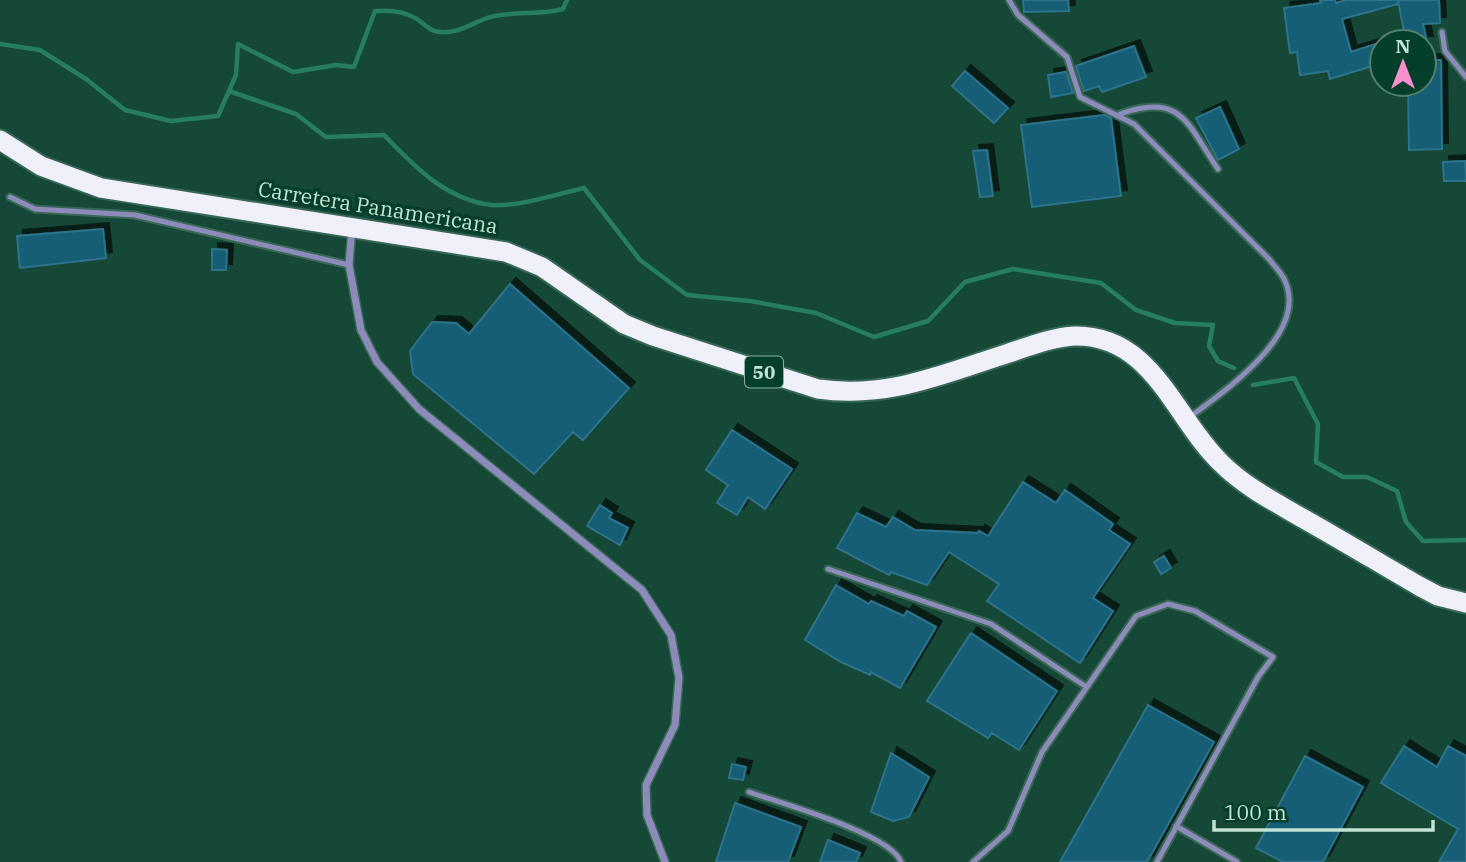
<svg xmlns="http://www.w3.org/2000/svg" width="1466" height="862" viewBox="0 0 1466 862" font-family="'IBM Plex Serif',serif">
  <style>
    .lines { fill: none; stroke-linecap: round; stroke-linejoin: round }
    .stream { stroke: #277d5f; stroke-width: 4.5 }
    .building { fill: #125d76; stroke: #2e738c; stroke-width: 2; filter: url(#shadow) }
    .service-casing { stroke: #386756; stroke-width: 9 }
    .minor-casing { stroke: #386756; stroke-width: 10 }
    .trunk-casing { stroke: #386756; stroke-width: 23 }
    .service { stroke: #8c8bba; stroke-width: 5 }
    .minor { stroke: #8c8bba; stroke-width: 7 }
    .trunk { stroke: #f0f0fa; stroke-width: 19 }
    .labels { text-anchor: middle; stroke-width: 7; stroke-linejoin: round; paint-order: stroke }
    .shield { fill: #063e2c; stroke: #8ab2a2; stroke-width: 2 }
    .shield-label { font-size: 19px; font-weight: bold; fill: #c2e3d4 }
    .street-label { font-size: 21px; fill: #c2e3d4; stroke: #063e2c }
  </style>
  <defs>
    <filter id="shadow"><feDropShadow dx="6" dy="-6" stdDeviation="0" flood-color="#0009"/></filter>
  </defs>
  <rect width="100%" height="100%" fill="#154836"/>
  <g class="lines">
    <!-- stream -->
    <path class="stream" d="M 0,44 L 40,50 L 86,79 L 125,110 L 171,121 L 218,116 L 236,75 L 238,44 L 293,72 L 336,65 L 354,67 L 375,11 C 389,10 405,11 417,19 C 423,23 428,29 435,31 C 455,36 470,24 487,18 C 511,10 538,16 563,9 L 567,0
      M 229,91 L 296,114 L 326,137 L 384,135 C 414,166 446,200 492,205 C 518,207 558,194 584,188 L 640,260 L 687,295 L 750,301 L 816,313 L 874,337 L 928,321 L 965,282 L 1013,269 L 1101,283 L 1136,310 L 1175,323 L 1213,325 L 1209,346 L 1218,361 L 1234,368
      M 1253,385 L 1294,378 L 1318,424 L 1316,462 L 1343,477 L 1367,477 L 1397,491 L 1406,522 L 1423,541 L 1466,540"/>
  </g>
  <!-- building -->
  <path class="building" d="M 1023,0 L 1068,0 L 1069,11 L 1024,12 Z
    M 1320,0 L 1335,0 L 1336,3 L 1347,0 L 1398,0 L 1398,4 L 1342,19 L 1351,52 L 1382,42 L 1382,63 L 1330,79 L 1328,71 L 1300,75 L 1297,52 L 1290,53 L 1284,8 L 1321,3 Z
    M 1398,0 L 1439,0 L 1440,23 L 1423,24 L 1427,42 L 1406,42 Z
    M 1134,46 L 1146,77 L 1102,92 L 1099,86 L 1084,91 L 1076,66 Z
    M 1424,60 L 1441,60 L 1442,149 L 1409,150 L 1408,84 L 1424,84 Z
    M 965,71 L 1008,108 L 994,123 L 952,86 Z
    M 1066,72 L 1073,93 L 1051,97 L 1048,75 Z
    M 1220,107 L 1239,149 L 1218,160 L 1196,118 Z
    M 1104,115 L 1111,118 L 1121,196 L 1032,207 L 1021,125 Z
    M 987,150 L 993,196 L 980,197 L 973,151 Z
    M 1465,161 L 1466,181 L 1444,181 L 1443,162 Z
    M 103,229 L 106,258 L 20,268 L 17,236 Z
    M 212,249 L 227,250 L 226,270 L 212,270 Z
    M 510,284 L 629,388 L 583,440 L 573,432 L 534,474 L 413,374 L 410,351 L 432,322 L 456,323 L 469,334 Z
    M 732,430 L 792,469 L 765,509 L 748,497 L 737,515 L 717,503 L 728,485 L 706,470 Z
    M 1023,482 L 1056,503 L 1065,490 L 1113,524 L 1109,530 L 1130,544 L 1093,598 L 1113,611 L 1080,663 L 987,601 L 999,584 L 949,552 L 927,585 L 891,572 L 889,575 L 837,548 L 857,513 L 886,527 L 893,517 L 915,530 L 978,533 L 979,531 L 988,536 Z
    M 600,505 L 612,513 L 609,518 L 628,528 L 620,545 L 587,526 Z
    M 1164,556 L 1171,568 L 1161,574 L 1154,562 Z
    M 836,585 L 869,604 L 871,601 L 904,616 L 907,611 L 936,627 L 900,688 L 871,672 L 870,675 L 841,662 L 805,640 Z
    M 971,633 L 1057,691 L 1019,750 L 992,733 L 988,738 L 927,701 Z
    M 1148,705 L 1214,742 L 1147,862 L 1060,862 Z
    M 1404,746 L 1437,767 L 1448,746 L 1466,756 L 1466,862 L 1439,862 L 1458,829 L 1381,783 Z
    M 891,753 L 929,777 L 909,817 L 893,821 L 871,812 Z
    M 1305,756 L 1363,787 L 1323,862 L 1283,862 L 1256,848 Z
    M 732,764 L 746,767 L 743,780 L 729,778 Z
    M 735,803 L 801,827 L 788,862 L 716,862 Z
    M 828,840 L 860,853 L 856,862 L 820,862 Z"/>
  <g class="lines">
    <!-- service casing -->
    <g class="service-casing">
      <path id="service" d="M 1009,0 L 1018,15 L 1067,57 L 1080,97 L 1134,124 L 1269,259 C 1274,266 1282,273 1285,281 C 1309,334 1224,391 1190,417
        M 1442,32 L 1445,51 L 1466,77
        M 1120,114 C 1182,92 1187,124 1218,169
        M 10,197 L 35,209 L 135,215 L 349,265
        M 828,569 L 991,624 L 1085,686
        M 749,792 C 780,803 891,834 901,862
        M 1176,826 L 1237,862
        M 973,862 L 1008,831 L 1042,752 L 1136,616 L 1168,604 L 1195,611 L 1273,657 L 1258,677 L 1157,862"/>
    </g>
    <!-- minor casing -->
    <g class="minor-casing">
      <path id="minor" d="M 352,228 L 349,265 L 361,330 L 377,362 L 419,409 L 642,590 L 671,635 L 679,678 L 675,725 L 646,785 L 647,815 L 665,862"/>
    </g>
    <!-- trunk casing -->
    <g class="trunk-casing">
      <path id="trunk" d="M 0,140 L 41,166 L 101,188 L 506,252 L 542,267 L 624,324 L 653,336 L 818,389 C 888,399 943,374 1009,353 C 1030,346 1053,337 1075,336 C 1153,335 1174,418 1221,463 C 1245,487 1275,502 1304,519 C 1343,541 1381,564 1419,586 L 1438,596 L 1466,603"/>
    </g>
    <!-- service -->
    <use href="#service" class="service"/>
    <!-- minor -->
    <use href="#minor" class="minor"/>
    <!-- trunk -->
    <use href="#trunk" class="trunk"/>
  </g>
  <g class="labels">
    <!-- shield labels -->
    <rect class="shield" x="745" y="356.5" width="38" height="31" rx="5"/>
    <g class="shield-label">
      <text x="764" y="379">50</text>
    </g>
    <!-- street labels -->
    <g class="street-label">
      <text transform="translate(378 208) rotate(9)" y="7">Carretera Panamericana</text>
    </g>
  </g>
  <!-- north arrow -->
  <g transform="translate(1403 63)"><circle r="33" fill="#063e2c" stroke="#51806f" stroke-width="2"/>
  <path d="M0-5L12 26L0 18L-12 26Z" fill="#f890cb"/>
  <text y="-10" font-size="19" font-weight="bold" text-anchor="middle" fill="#c2e3d4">N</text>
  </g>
  <!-- scale -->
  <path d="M1214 820v10h219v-10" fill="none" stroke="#c2e3d4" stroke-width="3.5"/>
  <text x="1224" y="820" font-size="21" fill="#c2e3d4" stroke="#063e2c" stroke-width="5" paint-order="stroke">100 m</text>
</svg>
